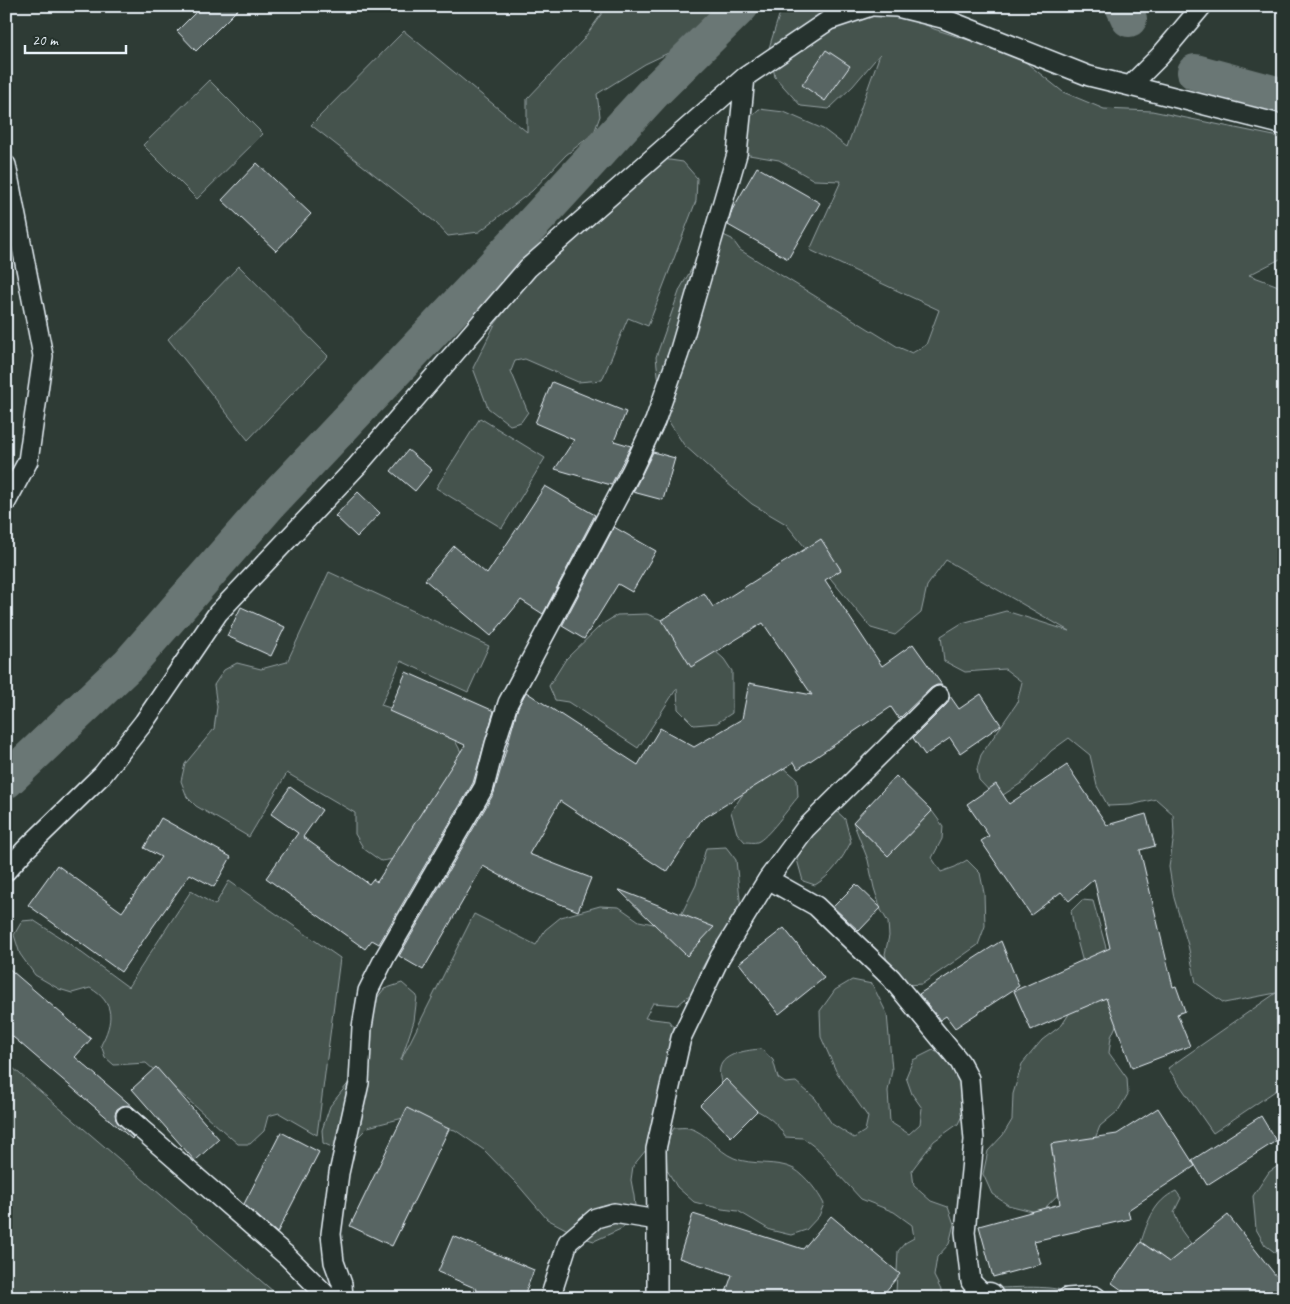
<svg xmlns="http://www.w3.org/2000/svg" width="1290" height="1304" viewBox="0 0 1290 1304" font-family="Caveat,sans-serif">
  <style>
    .green { fill: #45524e; stroke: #96a2a3 }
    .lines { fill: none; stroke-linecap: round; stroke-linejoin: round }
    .canal { stroke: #6b7775; stroke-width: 36 }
    .building { fill: #596563; stroke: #e8f1f8 }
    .service-casing { stroke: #e8f1f8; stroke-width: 22 }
    .minor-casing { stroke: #e8f1f8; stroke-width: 31 }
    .service { stroke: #26332d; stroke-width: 19 }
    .minor { stroke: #26332d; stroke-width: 28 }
  </style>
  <rect width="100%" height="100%" fill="#2e3b35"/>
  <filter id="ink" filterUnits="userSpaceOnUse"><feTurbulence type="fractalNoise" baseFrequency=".02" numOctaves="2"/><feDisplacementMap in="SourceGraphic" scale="10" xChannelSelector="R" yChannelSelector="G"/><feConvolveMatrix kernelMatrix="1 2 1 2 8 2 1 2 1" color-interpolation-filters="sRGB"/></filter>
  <g filter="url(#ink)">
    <!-- green -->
    <path class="green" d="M 607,6 L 718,6 L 681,47 L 645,64 L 597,94 L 600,116 L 594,133 L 566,155 L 532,191 L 479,232 L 448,236 L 435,222 L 311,125 L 404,31 L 527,132 L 527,99 L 583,40 Z
      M 782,6 L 888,6 L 934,29 L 1018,56 L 1063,92 L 1104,109 L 1152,111 L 1284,138 L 1284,257 L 1249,275 L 1276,285 L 1284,292 L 1284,1085 L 1213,1133 L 1168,1068 L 1276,993 L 1224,1003 L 1196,983 L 1188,945 L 1174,898 L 1169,867 L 1174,836 L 1173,814 L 1156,799 L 1131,805 L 1108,806 L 1097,786 L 1090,755 L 1069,738 L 1051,751 L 1023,782 L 997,799 L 979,780 L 977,769 L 981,755 L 1017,703 L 1022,682 L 1005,669 L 965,672 L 944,661 L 941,636 L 962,623 L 1006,611 L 1069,631 L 946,560 L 927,586 L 921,613 L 895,635 L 871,628 L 786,524 L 752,504 L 714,472 L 684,445 L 662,411 L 656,357 L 680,289 L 710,237 L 719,233 L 732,239 L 740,250 L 898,347 L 912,353 L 926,345 L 939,310 L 810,250 L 841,181 L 814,180 L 779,160 L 749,155 L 742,148 L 746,121 L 759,109 L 784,112 L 823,129 L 847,147 L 880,54 L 853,86 L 829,109 L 801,106 L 775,77 L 769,48 Z
      M 209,80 L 263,134 L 197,199 L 143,145 Z
      M 663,159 L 683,162 L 697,178 L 696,201 L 648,326 L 628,318 L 602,380 L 578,382 L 525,359 L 515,361 L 511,371 L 528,412 L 521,422 L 510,425 L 488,408 L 473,368 L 495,324 L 535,272 Z
      M 239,266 L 328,356 L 248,440 L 168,339 Z
      M 480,418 L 545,458 L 502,528 L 436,488 Z
      M 329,572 L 489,646 L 468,692 L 401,661 L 381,705 L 448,727 L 461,752 L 401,858 L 381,861 L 364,849 L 355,834 L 355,813 L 287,773 L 249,837 L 196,806 L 187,797 L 181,781 L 185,764 L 214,729 L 217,707 L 214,685 L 224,670 L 237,663 L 261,669 L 287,662 Z
      M 647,614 L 696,634 L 724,659 L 732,671 L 732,713 L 717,723 L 694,725 L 678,709 L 677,688 L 638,748 L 568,702 L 555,700 L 549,686 L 566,659 L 601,625 L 617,615 Z
      M 782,766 L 797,779 L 798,797 C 790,806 767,839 757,842 C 754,843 749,842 745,842 L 737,833 L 731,812 L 759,770 Z
      M 832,807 L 845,819 L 851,842 C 842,859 832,875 815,885 L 803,881 L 796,856 L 801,819 L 815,809 Z
      M 932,811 L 943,826 L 942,839 L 932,858 L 941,872 L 955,867 L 967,860 L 980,873 L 984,893 L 985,926 L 978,945 L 922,984 L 905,985 L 891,973 L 885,954 L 889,936 L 888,922 L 881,910 L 874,888 L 868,860 L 853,822 L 888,856 Z
      M 726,847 L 736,860 L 741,909 L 716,943 L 702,968 L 693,992 L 678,1005 L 653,1003 L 645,1018 L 669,1021 L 674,1028 L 669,1061 L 652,1120 L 646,1150 L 633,1166 L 631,1180 L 634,1196 L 635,1206 L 623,1228 L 594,1241 L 581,1237 L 547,1219 L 518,1185 L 484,1150 L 455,1130 L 403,1118 L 368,1127 L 348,1147 L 338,1150 L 323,1143 L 322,1130 L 330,1106 L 355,1075 L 370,1007 L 384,989 L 402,983 L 417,996 L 414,1021 L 401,1060 L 474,914 L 536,945 L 545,930 L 561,917 L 600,906 L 619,907 L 639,921 L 668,927 L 681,915 L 696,885 L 706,848 Z
      M 229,881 L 340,958 L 317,1135 L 279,1113 L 268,1116 L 264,1131 L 250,1144 L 238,1144 L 146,1063 L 114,1065 L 105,1057 L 101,1045 C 113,1022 116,1003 90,988 L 72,993 L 59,989 L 35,975 L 20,954 L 14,935 L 22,921 L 33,920 L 67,942 L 128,987 L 191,891 L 215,905 Z
      M 1082,900 L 1093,901 L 1118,991 L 1122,1012 L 1111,1037 L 1109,1053 L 1127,1078 L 1128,1094 L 1118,1111 L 1100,1126 L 1083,1169 L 1040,1213 L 1008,1205 L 992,1194 L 983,1174 L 988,1151 L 1003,1135 L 1012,1120 L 1013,1094 L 1022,1064 L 1042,1040 L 1062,1025 L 1086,987 L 1085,970 L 1074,929 L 1071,911 Z
      M 852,980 L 872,984 L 887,1014 L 892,1070 L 888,1091 L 890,1122 L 909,1134 L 920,1124 L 922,1108 L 912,1094 L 906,1077 L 913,1060 L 933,1050 L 950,1060 L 961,1082 L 968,1103 L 958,1124 L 934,1141 L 912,1170 L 914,1186 L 931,1201 L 948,1207 L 954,1224 L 949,1244 L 937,1257 L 934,1276 L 942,1292 L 939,1298 L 899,1298 L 896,1293 L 898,1251 L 905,1243 L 914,1238 L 912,1225 L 894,1212 L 861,1199 L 838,1174 L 820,1151 L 803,1138 L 785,1137 C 773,1113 748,1107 725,1096 C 723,1088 718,1076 720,1068 C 723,1053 748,1050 761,1049 L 773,1060 L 778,1078 L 785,1083 L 796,1082 L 815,1098 L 832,1124 L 854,1138 L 865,1131 L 868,1117 L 836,1071 L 821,1037 L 820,1011 L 835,990 Z
      M 6,1062 L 281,1298 L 16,1298 L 6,1290 Z
      M 674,1128 C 679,1128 685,1127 689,1128 C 706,1132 717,1151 734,1158 C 752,1166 777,1160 794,1169 C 806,1176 818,1192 824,1204 L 819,1216 L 806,1230 L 791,1235 L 770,1230 L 738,1211 L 722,1209 L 694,1202 L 677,1187 L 667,1170 L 666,1142 Z
      M 1284,1162 L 1284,1253 L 1277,1254 L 1265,1245 L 1256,1229 L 1253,1196 L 1269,1172 Z
      M 1176,1191 L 1181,1198 L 1174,1212 L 1181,1230 L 1197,1252 L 1197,1282 L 1141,1242 C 1148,1221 1154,1201 1176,1191 Z
      M 998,1288 C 1015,1288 1066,1283 1075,1298 L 960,1298 L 970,1289 Z"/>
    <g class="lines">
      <!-- canal -->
      <path class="canal" d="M 1123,6 L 1129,19
        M 1195,72 L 1284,96
        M 6,781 L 129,664 L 270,503 L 479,282 L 652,94 L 741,6"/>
    </g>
    <!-- building -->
    <path class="building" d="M 202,6 L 241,6 L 196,51 L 177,31 Z
      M 826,50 L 850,66 L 825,101 L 802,85 Z
      M 257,163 L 311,214 L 276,251 L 222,200 Z
      M 757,167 L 820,203 L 788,259 L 728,225 L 732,210 Z
      M 552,382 L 626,412 L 614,441 L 631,446 L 611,485 L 555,469 L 574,440 L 535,423 Z
      M 408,450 L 432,470 L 415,491 L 391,471 Z
      M 653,452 L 675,458 L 663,500 L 633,492 Z
      M 545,486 L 595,515 L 543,614 L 521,600 L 491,636 L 425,580 L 454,546 L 487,574 Z
      M 358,492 L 380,513 L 357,537 L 335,516 Z
      M 614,527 L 656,551 L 632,592 L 618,584 L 584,639 L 562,626 Z
      M 821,539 L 841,570 L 825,580 L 882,666 L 913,644 L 942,685 L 937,685 L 931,688 L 899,719 L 891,707 L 798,769 L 794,762 L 701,820 L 667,872 L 560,801 L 529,854 L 591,878 L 578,911 L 530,892 L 483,866 L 423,970 L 399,956 L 494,793 L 518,707 L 526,692 L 638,765 L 660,728 L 694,747 L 742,719 L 749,683 L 812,695 L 763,623 L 691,667 L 662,620 L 704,593 L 713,607 Z
      M 241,607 L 285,627 L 271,656 L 227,636 Z
      M 406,672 L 494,711 L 473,783 L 379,944 L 372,940 L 365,949 L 266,878 L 298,833 L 271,814 L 290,787 L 322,810 L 303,837 L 369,884 L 373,879 L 377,882 L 465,745 L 389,711 Z
      M 981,694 L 1001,725 L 960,753 L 950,738 L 925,755 L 913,738 L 947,704 L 950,696 L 959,709 Z
      M 1067,765 L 1107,825 L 1146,814 L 1155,846 L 1140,850 L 1173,987 L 1176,986 L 1185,1011 L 1177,1014 L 1190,1046 L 1132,1068 L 1106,998 L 1031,1030 L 1014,991 L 1110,948 L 1094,879 L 1069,901 L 1061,892 L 1031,915 L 981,841 L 989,836 L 967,804 L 996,784 L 1009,804 Z
      M 896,776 L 932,811 L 888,856 L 853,822 Z
      M 161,818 L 231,857 L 214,887 L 190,874 L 121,972 L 28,905 L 57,865 L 122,912 L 161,857 L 144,848 Z
      M 856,884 L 881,908 L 859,931 L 833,907 Z
      M 619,890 L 620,890 L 714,927 L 687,956 Z
      M 784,928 L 824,978 L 779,1014 L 739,963 Z
      M 1001,941 L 1019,986 L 955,1028 L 946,1016 L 940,1020 L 919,994 Z
      M 6,966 L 91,1039 L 75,1057 L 148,1120 L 129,1105 L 122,1106 L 117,1109 L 115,1114 L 116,1120 L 133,1137 L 132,1139 L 6,1031 Z
      M 156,1067 L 219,1139 L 195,1161 L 132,1089 Z
      M 726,1079 L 757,1111 L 731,1137 L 700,1105 Z
      M 407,1108 L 449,1129 L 392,1246 L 350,1226 Z
      M 1158,1108 L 1195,1166 L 1128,1210 L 1130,1219 L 1034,1241 L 1041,1264 L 993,1277 L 979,1226 L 1060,1204 L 1051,1144 L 1117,1134 Z
      M 1261,1116 L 1276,1141 L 1207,1185 L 1192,1160 Z
      M 281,1132 L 319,1152 L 277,1233 L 244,1204 Z
      M 693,1214 L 803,1249 L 831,1216 L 900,1274 L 880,1298 L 724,1298 L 732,1275 L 679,1258 Z
      M 1228,1215 L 1284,1286 L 1284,1298 L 1133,1298 L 1112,1283 L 1141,1242 L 1169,1262 Z
      M 453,1236 L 534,1270 L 523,1298 L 474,1298 L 477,1289 L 438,1272 Z"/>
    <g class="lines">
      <!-- service casing -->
      <g class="service-casing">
        <path id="service" d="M 874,6 L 897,7 L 942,18 L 1089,76 L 1130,86 L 1160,56 L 1202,6
          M 1130,86 L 1284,125
          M 6,165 L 43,356 L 28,461 L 6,502
          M 6,871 L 25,850 L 103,774 L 144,722 L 218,613 L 357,466 L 528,268 L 745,77 L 829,20 L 871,6
          M 768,879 L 816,906 L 891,978 L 960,1062 L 969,1079 L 974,1140 L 965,1232 L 971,1282 L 981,1292 L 990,1298
          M 126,1116 L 288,1257 L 329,1298
          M 657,1220 L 656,1149 L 681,1038 L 720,957 L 768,879 L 805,829 L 939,696
          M 343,1298 L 342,1284 L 334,1262 L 331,1234 L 339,1173 L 359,1083 L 362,1027 L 368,991 L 385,957 L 484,787 L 495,744 L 508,703 L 632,470 L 655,421 L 679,353 L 737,154 L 745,77
          M 550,1298 L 568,1242 L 596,1218 L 614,1213 L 657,1220 L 657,1298
          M 1067,1298 L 1094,1296 L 1097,1298"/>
      </g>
      <!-- minor casing -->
      <g class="minor-casing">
        <path id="minor" d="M 989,1298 L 989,1297"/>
      </g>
      <!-- service -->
      <use href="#service" class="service"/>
      <!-- minor -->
      <use href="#minor" class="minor"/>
    </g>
  </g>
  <!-- margin -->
  <rect width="1290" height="1304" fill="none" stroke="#26332d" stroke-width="25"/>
  <rect x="12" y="12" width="1265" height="1279" fill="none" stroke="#e8f1f8" stroke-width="2" filter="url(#ink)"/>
  <!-- scale -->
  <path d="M25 45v8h101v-8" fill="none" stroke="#e8f1f8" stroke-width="2.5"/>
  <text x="32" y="45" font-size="15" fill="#e8f1f8" stroke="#26332d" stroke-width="4" paint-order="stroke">20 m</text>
</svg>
